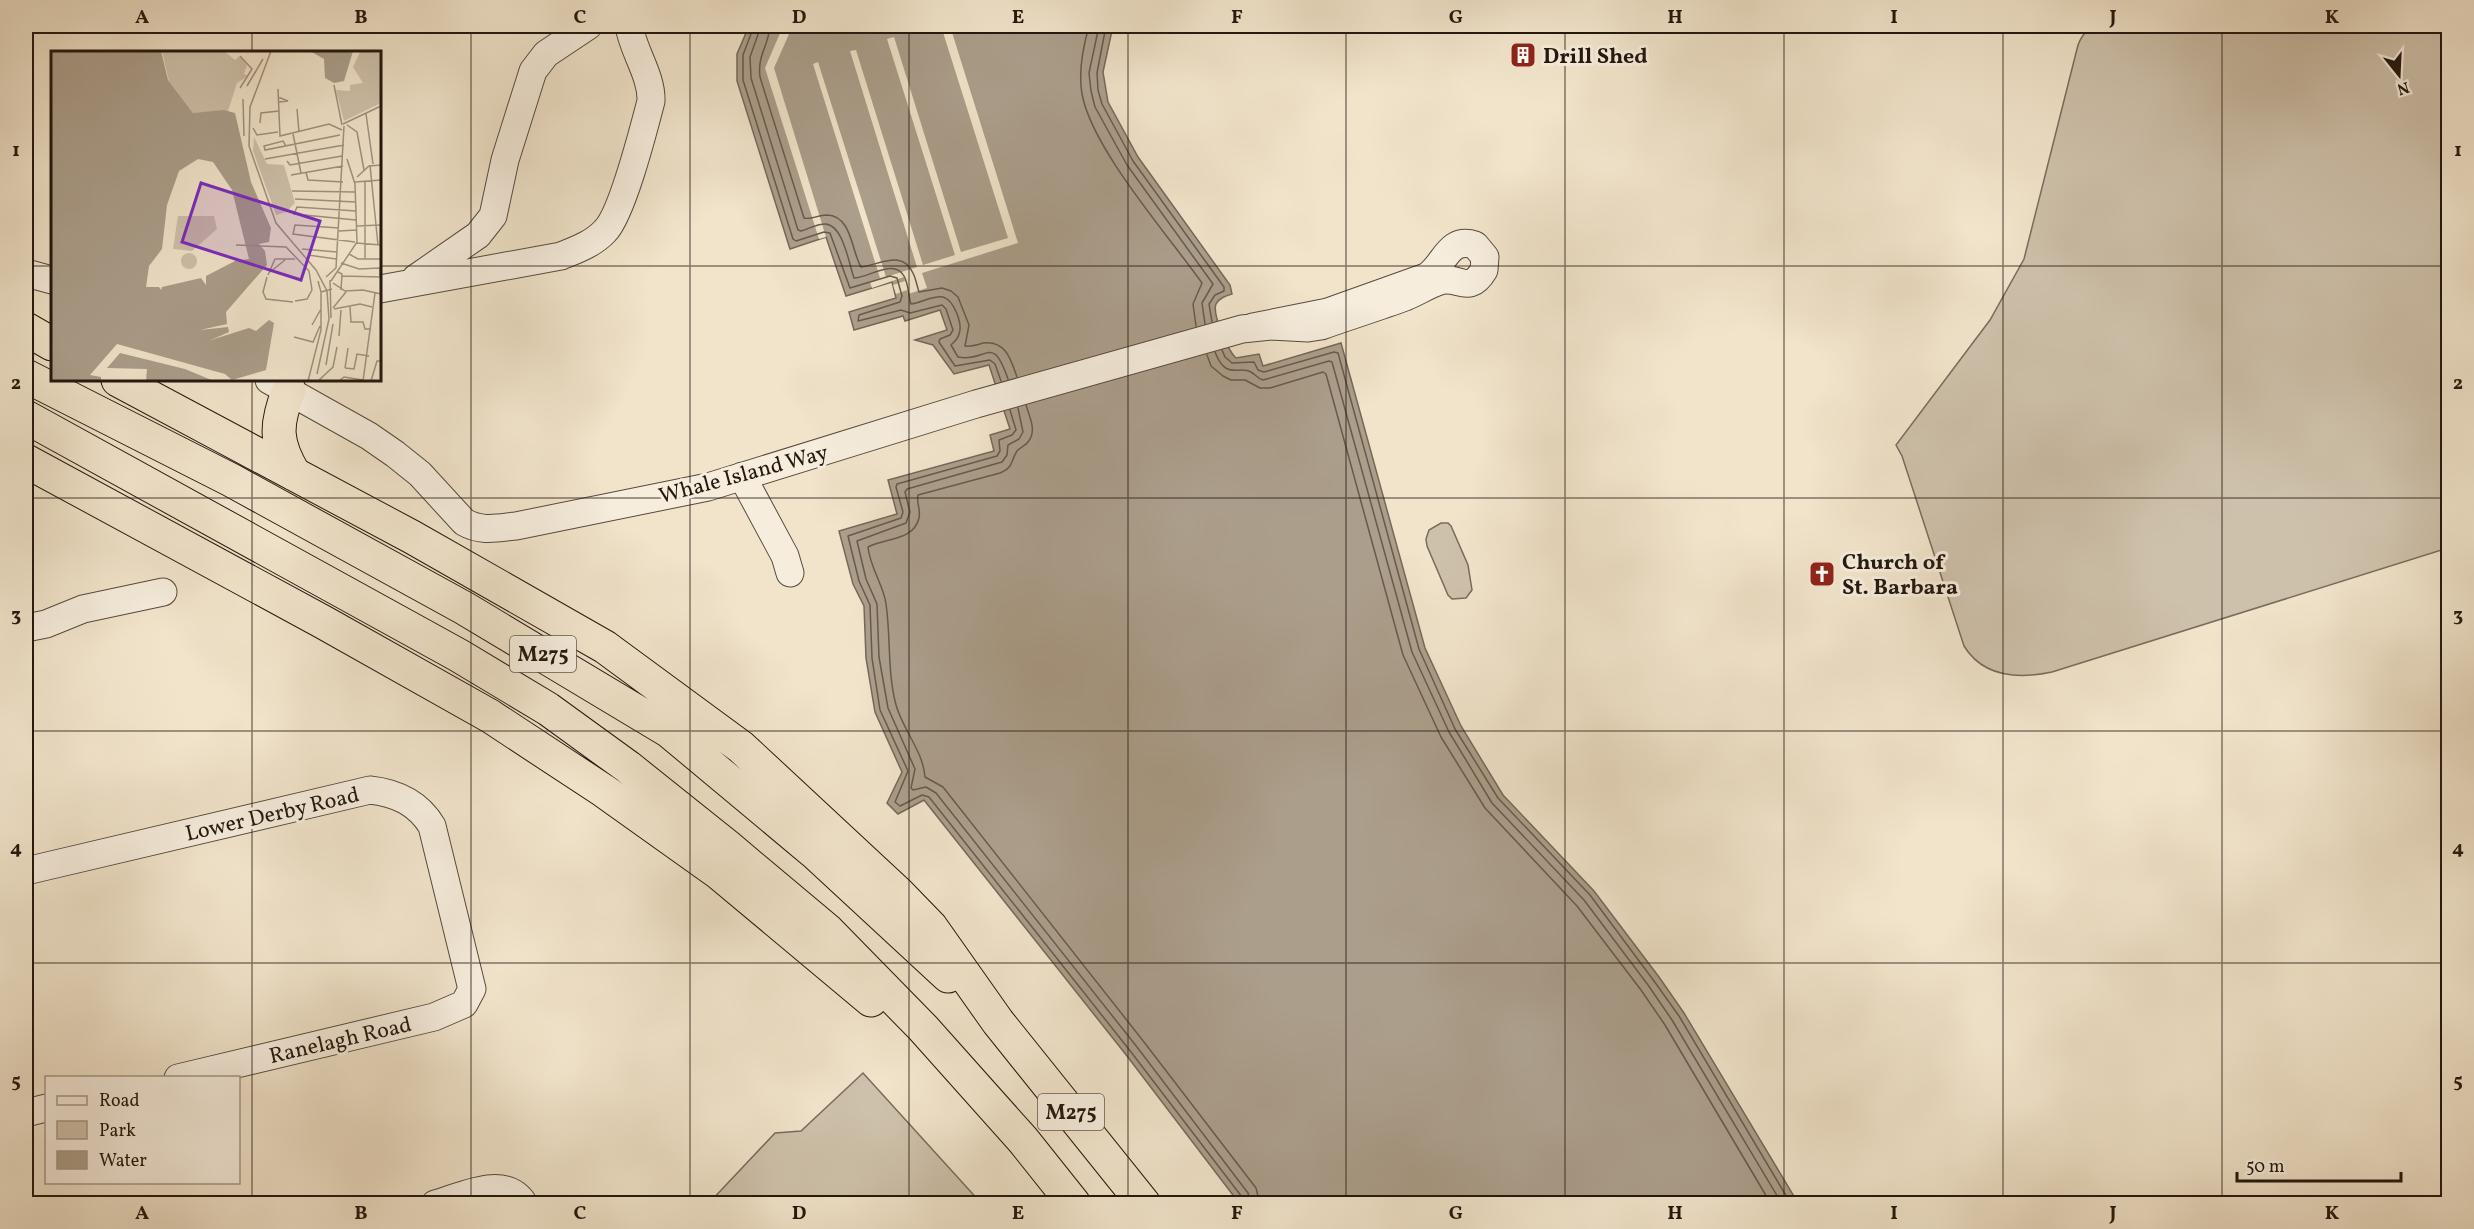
<svg xmlns="http://www.w3.org/2000/svg" width="2474" height="1229" viewBox="0 0 2474 1229" font-family="Vollkorn,serif">
  <style>
    .green { fill: #cec1ab; stroke: #786c5c; stroke-width: 1.5 }
    .water { fill: #ab9e8b; stroke: #756859; stroke-width: 1.5 }
    .pier { fill: #f1e4cb }
    .lines { fill: none; stroke-linecap: round; stroke-linejoin: round }
    .shore { stroke: #675a4c; stroke-width: 1.5 }
    .minor-casing { stroke: #564a3d; stroke-width: 29 }
    .highway-casing { stroke: #23170e; stroke-width: 35 }
    .minor { stroke: #f6eddd; stroke-width: 27 }
    .highway { stroke: #f1e4cb; stroke-width: 33 }
    .grid { fill: none; stroke: #23170e; stroke-width: 1.5; stroke-opacity: 0.55 }
    .labels { text-anchor: middle; stroke-width: 6; stroke-linejoin: round; paint-order: stroke }
    .shield { fill: #f6eddd; stroke: #62574c; stroke-width: 1.5 }
    .shield-label { font-size: 21px; font-weight: bold; fill: #23170e }
    .poi-label { font-size: 22px; font-weight: bold; fill: #23170e; stroke: #f6eddd; text-anchor: start }
    .street-label { font-size: 22px; fill: #23170e; stroke: #f6eddd }
    .inset-river { fill: none; stroke: #ab9e8b; stroke-width: 3 }
    .inset-road { fill: none; stroke: #9f927f; stroke-width: 1.5 }
    .view { fill: #7b2cbf; fill-opacity: 0.15; stroke: #7b2cbf; stroke-width: 3 }
    .inset-edge { fill: none; stroke: #23170e; stroke-width: 3 }
    .neatline { fill: none; stroke: #23170e; stroke-width: 2 }
    .grid-label { font-size: 20px; text-anchor: middle; font-weight: bold; fill: #23170e }
  </style>
  <rect width="100%" height="100%" fill="#f1e4cb"/>
  <filter id="stains"><feTurbulence type="fractalNoise" baseFrequency=".00333" numOctaves="4"/><feColorMatrix values="0 0 0 0 .2 0 0 0 0 .09 0 0 0 0 .02 0 0 0 .5 -.17"/></filter>
  <radialGradient id="worn" r=".72"><stop offset=".6" stop-color="#630" stop-opacity="0"/><stop offset="1" stop-color="#630" stop-opacity=".3"/></radialGradient>
  <!-- green -->
  <path class="green" d="M 2097,26 L 2448,26 L 2448,548 L 2052,672 C 2019,679 1983,677 1964,646 L 1902,456 L 1896,445 L 1990,320 L 2024,259 L 2078,45 C 2082,35 2086,30 2097,26 Z
    M 1441,523 L 1448,523 L 1451,526 L 1468,565 L 1472,590 L 1466,598 L 1452,599 L 1448,595 L 1427,546 L 1426,539 L 1429,530 Z
    M 863,1073 L 981,1203 L 709,1203 L 775,1133 L 801,1131 Z"/>
  <!-- water -->
  <path class="water" d="M 749,26 L 1113,26 L 1103,72 L 1108,102 L 1138,157 L 1230,285 L 1232,294 C 1226,296 1219,298 1216,304 C 1212,314 1228,351 1236,358 L 1259,354 L 1263,366 L 1341,343 L 1425,648 L 1461,726 L 1503,795 L 1594,891 L 1659,977 L 1684,1013 L 1798,1203 L 1239,1203 L 1127,1056 L 924,800 L 898,814 L 887,803 L 902,772 L 875,712 L 866,658 L 864,606 L 853,584 L 839,531 L 897,514 L 888,480 L 994,451 L 990,435 L 1010,429 L 989,365 L 954,374 L 933,345 L 915,340 L 947,330 L 940,310 L 905,321 L 903,316 L 854,330 L 849,312 L 896,298 L 892,282 L 846,296 L 826,237 L 790,249 L 737,81 L 737,54 Z"/>
  <!-- pier -->
  <path class="pier" d="M 941,26 L 950,26 L 1018,243 L 922,273 L 927,288 L 908,294 L 907,290 L 896,294 L 893,285 L 905,281 L 904,277 L 872,288 L 870,282 L 880,278 L 813,64 L 818,62 L 886,277 L 917,267 L 850,51 L 856,50 L 923,265 L 955,255 L 887,39 L 894,37 L 961,252 L 1008,238 Z
    M 781,31 L 789,34 L 774,68 L 826,237 L 819,239 L 765,68 Z"/>
  <g class="lines">
    <!-- shore -->
    <path class="shore" d="M 754,26 L 743,55 L 743,80 L 793,239 L 796,241 L 824,232 L 830,233 L 850,288 L 890,276 L 897,278 L 902,296 L 900,302 L 859,315 L 858,321 L 901,310 L 910,313 L 942,305 L 946,309 L 953,330 L 950,335 L 940,339 L 939,342 L 955,366 L 990,360 L 995,364 L 1001,381
      M 761,26 L 750,57 L 751,78 L 798,230 L 801,231 C 808,229 817,224 825,224 C 843,224 849,264 854,278 C 868,278 894,258 904,276 C 909,285 908,296 911,304 C 921,303 933,295 943,297 C 954,300 963,324 959,334 C 958,339 954,342 951,345 L 958,357 C 987,363 992,332 1008,379
      M 770,26 C 769,45 757,55 760,77 L 804,218 C 811,220 818,215 827,215 C 852,216 851,250 861,267 C 879,265 902,249 913,273 C 916,279 917,286 919,292 L 942,288 L 951,291 L 958,297 L 969,325 L 965,346 C 971,347 977,345 983,343 C 1006,340 1011,360 1017,377
      M 1089,26 C 1083,47 1078,71 1082,94 C 1092,149 1168,235 1202,283 L 1193,304 L 1196,326
      M 1099,26 L 1089,73 L 1091,91 L 1095,107 L 1127,165 L 1213,284 L 1202,303 L 1205,324
      M 1106,26 L 1097,73 L 1098,90 L 1102,104 L 1133,161 L 1224,287 L 1224,291 L 1215,295 L 1209,304 L 1212,322
      M 1222,350 L 1225,357 L 1232,363 L 1254,362 L 1258,370 L 1264,372 L 1334,352 L 1338,353 L 1419,649 L 1455,729 L 1498,798 L 1590,895 L 1654,981 L 1679,1016 L 1791,1204
      M 1215,352 C 1226,381 1239,365 1251,372 C 1256,375 1257,378 1263,380 L 1329,361 L 1332,362 L 1412,652 L 1449,732 L 1492,803 L 1584,900 L 1648,985 L 1672,1020 L 1782,1204
      M 1207,355 L 1211,366 L 1223,376 L 1231,380 L 1245,380 L 1260,388 L 1270,388 L 1323,372 L 1326,374 L 1403,655 L 1441,737 L 1485,808 L 1577,906 L 1641,990 L 1665,1025 L 1771,1204
      M 1026,405 C 1030,418 1037,431 1028,442 C 1025,446 1019,448 1017,451 C 1010,462 1014,467 1000,473 L 918,495 C 916,502 921,510 919,518 C 914,541 884,538 868,547 C 870,568 884,586 886,604 C 891,637 887,671 896,705 C 903,730 923,751 925,777 L 943,787 L 1144,1042 L 1256,1188 L 1260,1204
      M 1018,408 L 1023,432 L 1019,439 L 1008,445 L 1007,455 L 1002,462 L 907,489 L 905,492 L 910,512 L 906,523 L 857,541 L 866,579 L 877,604 L 879,657 L 888,708 L 915,769 L 911,788 L 913,790 L 926,787 L 936,793 L 1137,1047 L 1248,1193 L 1251,1204
      M 1010,410 L 1016,430 L 1012,435 L 999,440 L 1000,451 L 997,456 L 897,484 L 896,487 L 903,512 L 901,518 L 848,536 L 859,581 L 870,605 L 872,658 L 880,710 L 908,771 L 895,802 L 900,806 L 922,795 L 929,797 L 1131,1052 L 1242,1197 L 1243,1204"/>
    <!-- minor casing -->
    <g class="minor-casing">
      <path id="minor" d="M 26,273 L 52,280
        M 416,278 L 478,235 L 493,216 L 505,160 L 533,71 L 546,54 L 588,26
        M 380,289 L 561,256 C 576,250 593,244 605,231 C 622,214 644,128 651,101 C 652,76 633,51 629,26
        M 269,380 L 369,436 L 395,454 L 420,474 L 464,522 C 481,532 497,528 516,526 L 708,487 L 976,404 L 1242,329 L 1271,326 L 1308,328 L 1321,326 C 1349,316 1378,307 1405,297 C 1417,292 1428,285 1440,281 C 1458,275 1469,296 1484,270 L 1485,257 L 1475,245 C 1447,236 1445,266 1426,277 L 1328,312 L 1253,327
        M 742,476 L 785,556 L 790,573
        M 26,628 L 46,624 L 83,609 L 163,592
        M 26,871 L 370,790 C 397,793 418,803 432,826 L 471,985 L 472,989 L 464,1004 L 434,1017 L 178,1078
        M 26,1113 L 46,1108
        M 435,1204 C 461,1197 505,1173 524,1204"/>
    </g>
    <!-- highway casing -->
    <g class="highway-casing">
      <path id="highway" d="M 26,329 L 52,344
        M 26,376 L 231,480 L 464,608 L 669,731 L 814,852 L 948,976
        M 118,380 L 412,537 L 605,647 L 741,747 L 897,892 L 931,927 L 998,1022 L 1144,1204
        M 289,390 C 275,425 275,442 294,474
        M 26,417 L 458,655 L 548,709 L 628,767 L 728,847 L 828,931 L 923,1028 L 1023,1140 L 1074,1204
        M 26,461 L 323,622 L 490,716 L 604,791 L 719,873 L 871,1000"/>
    </g>
    <!-- minor -->
    <use href="#minor" class="minor"/>
    <!-- highway -->
    <use href="#highway" class="highway"/>
  </g>
  <!-- grid -->
  <path class="grid" d="M 252,26 L 252,52M 471,26 L 471,1204M 690,26 L 690,1204M 909,26 L 909,1204M 1128,26 L 1128,1204M 1346,26 L 1346,1204M 1565,26 L 1565,1204M 1784,26 L 1784,1204M 2003,26 L 2003,1204M 2222,26 L 2222,1204M 26,266 L 52,266M 380,266 L 2448,266M 252,380 L 252,1204M 26,498 L 2448,498M 26,731 L 2448,731M 26,963 L 2448,963"/>
  <!-- icons -->
  <defs>
    <g id="building-square" transform="scale(1.35)"><rect x="-9" y="-9" width="18" height="18" rx="4" fill="#8f2418" stroke="#f6eddd"/><path d="M-4-6H4V6H1V3H-1V6H-4ZM-2.5-4.3h1.7v1.8h-1.7ZM.8-4.3h1.7v1.8H.8ZM-2.5-1h1.7V.8h-1.7ZM.8-1h1.7V.8H.8Z" fill="#fff"/></g>
    <g id="church-square" transform="scale(1.35)"><rect x="-9" y="-9" width="18" height="18" rx="4" fill="#8f2418" stroke="#f6eddd"/><path d="M-1.2-6h2.4v3.5h3.3v2.4h-3.3V6h-2.4V-.1h-3.3v-2.4h3.3Z" fill="#fff"/></g>
  </defs>
  <g fill-rule="evenodd">
    <use href="#building-square" x="1523" y="55"/>
    <use href="#church-square" x="1822" y="574"/>
  </g>
  <g class="labels">
    <!-- shield labels -->
    <g class="shield">
      <rect x="510" y="636" width="66" height="36" rx="4.5"/>
      <rect x="1038" y="1094" width="66" height="36" rx="4.5"/>
    </g>
    <g class="shield-label">
      <text x="543" y="661">M275</text>
      <text x="1071" y="1119">M275</text>
    </g>
    <!-- poi labels -->
    <g class="poi-label">
      <text x="1543" y="63">Drill Shed</text>
      <text x="1842" y="569">Church of<tspan x="1842" dy="25">St. Barbara</tspan></text>
    </g>
    <!-- street labels -->
    <g class="street-label">
      <text transform="translate(743 473) rotate(-15)" y="8">Whale Island Way</text>
      <text transform="translate(272 813) rotate(-13)" y="8">Lower Derby Road</text>
      <text transform="translate(340 1039) rotate(-13)" y="8">Ranelagh Road</text>
    </g>
  </g>
  <!-- overview -->
  <g transform="translate(51 51)">
    <rect width="330" height="330" fill="#f1e4cb"/>
    <path d="M 111,0 L 173,0 L 184,9 L 189,5 L 196,14 L 193,23 L 197,25 L 186,32 L 177,60 L 142,62 L 118,30 ZM 305,0 L 330,2 L 330,46 L 328,53 L 293,70 L 285,39 L 299,40 L 299,34 L 312,32 L 302,16 L 309,1 ZM 203,86 L 216,113 L 233,114 L 244,152 L 235,161 L 225,164 L 202,100 ZM 127,165 L 163,165 L 166,178 L 141,200 L 122,198 ZM130 210a8 8 0 1 1 16 0a8 8 0 1 1-16 0Z" fill="#cec1ab"/>
    <path d="M 0,0 L 110,0 L 117,29 L 142,62 L 173,59 L 184,62 L 200,131 L 220,177 L 218,191 L 208,193 L 214,200 L 216,214 L 175,261 L 176,273 L 149,279 L 177,276 L 178,281 L 160,289 L 198,277 L 205,280 L 218,269 L 223,272 L 215,319 L 181,329 L 174,323 L 66,293 L 39,324 L 50,326 L 50,330 L 0,330 ZM 147,108 L 162,111 L 181,139 L 198,208 L 184,210 L 155,225 L 155,234 L 150,227 L 111,236 L 110,239 L 108,236 L 95,236 L 98,215 L 111,198 L 116,154 L 128,120 ZM 259,0 L 302,0 L 293,30 L 283,32 L 274,27 L 273,8 ZM 69,302 L 134,318 L 163,330 L 95,330 L 96,318 L 56,317 Z" fill="#ab9e8b" fill-rule="evenodd"/>
    <path class="inset-river" d="M 0,286 L 50,278 L 91,283M 0,287 L 50,280 L 121,288 L 148,284M 0,289 L 50,281 L 94,285M 0,290 L 50,282 L 121,289 L 139,286M 0,292 L 50,284 L 95,287M 0,294 L 50,285 L 123,291 L 141,287M 0,296 L 50,286 L 92,289M 0,297 L 56,287 L 123,293 L 169,280"/>
    <path class="inset-road" d="M 220,0 L 199,56 L 198,95 L 225,172 L 265,219 L 276,240 L 278,268 L 266,323M 283,34 L 291,74M 196,35 L 212,8M 189,37 L 201,18 L 189,5M 227,38 L 229,85 L 278,73 L 291,79M 227,46 L 237,50 L 228,51M 192,48 L 193,85M 246,58 L 248,81M 315,63 L 322,113M 209,72 L 210,62 L 228,60M 292,73 L 330,55M 296,74 L 306,81 L 313,119M 202,77 L 206,84 L 227,81M 242,83 L 250,122M 235,95 L 232,90 L 213,95 L 214,99 L 289,84M 214,108 L 293,94M 236,110 L 239,114 L 291,105M 319,114 L 327,194M 255,121 L 257,129 L 292,131M 240,124 L 292,115M 306,126 L 318,115 L 330,114M 304,131 L 330,129M 241,140 L 304,141M 244,148 L 305,151M 305,160 L 246,156 L 243,163 L 305,169M 306,175 L 330,174M 288,177 L 244,174 L 242,183 L 304,191M 288,180 L 306,179M 305,192 L 330,194M 185,194 L 235,196 L 258,220 L 261,239M 251,198 L 286,201M 298,203 L 307,208 L 330,208M 257,204 L 285,208M 314,208 L 314,131M 290,212 L 308,218 L 329,217M 219,221 L 234,209M 287,221 L 291,223 L 290,239M 217,224 L 224,208 L 244,208M 291,225 L 329,226 L 329,217M 216,226 L 212,241 L 215,248 L 242,251M 275,226 L 285,217 L 293,75M 279,229 L 280,267M 267,230 L 270,241 L 281,238M 280,230 L 306,191 L 304,133 L 296,108M 282,232 L 294,240 L 312,239 L 330,243M 244,250 L 256,248 L 261,239M 299,256 L 300,271 L 312,271 L 314,278 L 320,278M 282,257 L 295,241M 283,258 L 309,253 L 321,256M 261,274 L 270,258M 288,285 L 290,259M 243,286 L 262,291 L 269,275M 275,314 L 282,273M 294,317 L 303,318 L 306,303 L 318,305M 294,317 L 297,297M 257,330 L 270,279 L 270,241M 267,330 L 282,316 L 286,296M 288,330 L 293,326 L 312,329M 312,330 L 324,242M 320,330 L 326,310 L 330,310"/>
    <path class="view" d="M 150,132 L 269,170 L 250,229 L 131,191 Z"/>
    <rect width="330" height="330" class="inset-edge"/>
  </g>
  <!-- margin -->
  <rect width="2474" height="1229" fill="none" stroke="#f1e4cb" stroke-width="66"/>
  <!-- legend -->
  <rect x="45" y="1076" width="195" height="108" fill="#f6eddd" stroke="#a2978a" stroke-width="1.5"/>
  <rect x="57" y="1096" width="30" height="9" fill="#f6eddd" stroke="#a2978a" stroke-width="1.5"/>
  <text x="99" y="1106" font-size="18" fill="#23170e">Road</text>
  <rect x="57" y="1121" width="30" height="18" fill="#cec1ab" stroke="#a2978a" stroke-width="1.5"/>
  <text x="99" y="1136" font-size="18" fill="#23170e">Park</text>
  <rect x="57" y="1151" width="30" height="18" fill="#ab9e8b" stroke="#a2978a" stroke-width="1.5"/>
  <text x="99" y="1166" font-size="18" fill="#23170e">Water</text>
  <!-- north arrow -->
  <g transform="translate(2399 75) rotate(162)" stroke="#f6eddd" stroke-width="4.5" paint-order="stroke">
  <path d="M0-4.5L10 22L0 15L-10 22Z" fill="#23170e"/>
  <text y="-9" font-size="16" font-weight="bold" text-anchor="middle" fill="#23170e">N</text>
  </g>
  <!-- scale -->
  <path d="M2237 1172v9h164v-9" fill="none" stroke="#23170e" stroke-width="3"/>
  <text x="2246" y="1172" font-size="18" fill="#23170e" stroke="#f6eddd" stroke-width="4.5" paint-order="stroke">50 m</text>
  <rect x="33" y="33" width="2408" height="1163" class="neatline"/>
  <g class="grid-label">
    <text x="142" y="23">A</text>
    <text x="361" y="23">B</text>
    <text x="580" y="23">C</text>
    <text x="799" y="23">D</text>
    <text x="1018" y="23">E</text>
    <text x="1237" y="23">F</text>
    <text x="1456" y="23">G</text>
    <text x="1675" y="23">H</text>
    <text x="1894" y="23">I</text>
    <text x="2113" y="23">J</text>
    <text x="2332" y="23">K</text>
    <text x="16" y="156">1</text>
    <text x="2458" y="156">1</text>
    <text x="16" y="389">2</text>
    <text x="2458" y="389">2</text>
    <text x="16" y="621">3</text>
    <text x="2458" y="621">3</text>
    <text x="16" y="854">4</text>
    <text x="2458" y="854">4</text>
    <text x="16" y="1087">5</text>
    <text x="2458" y="1087">5</text>
    <text x="142" y="1219">A</text>
    <text x="361" y="1219">B</text>
    <text x="580" y="1219">C</text>
    <text x="799" y="1219">D</text>
    <text x="1018" y="1219">E</text>
    <text x="1237" y="1219">F</text>
    <text x="1456" y="1219">G</text>
    <text x="1675" y="1219">H</text>
    <text x="1894" y="1219">I</text>
    <text x="2113" y="1219">J</text>
    <text x="2332" y="1219">K</text>
  </g>
  <rect width="100%" height="100%" filter="url(#stains)"/>
  <rect width="100%" height="100%" fill="url(#worn)"/>
</svg>
